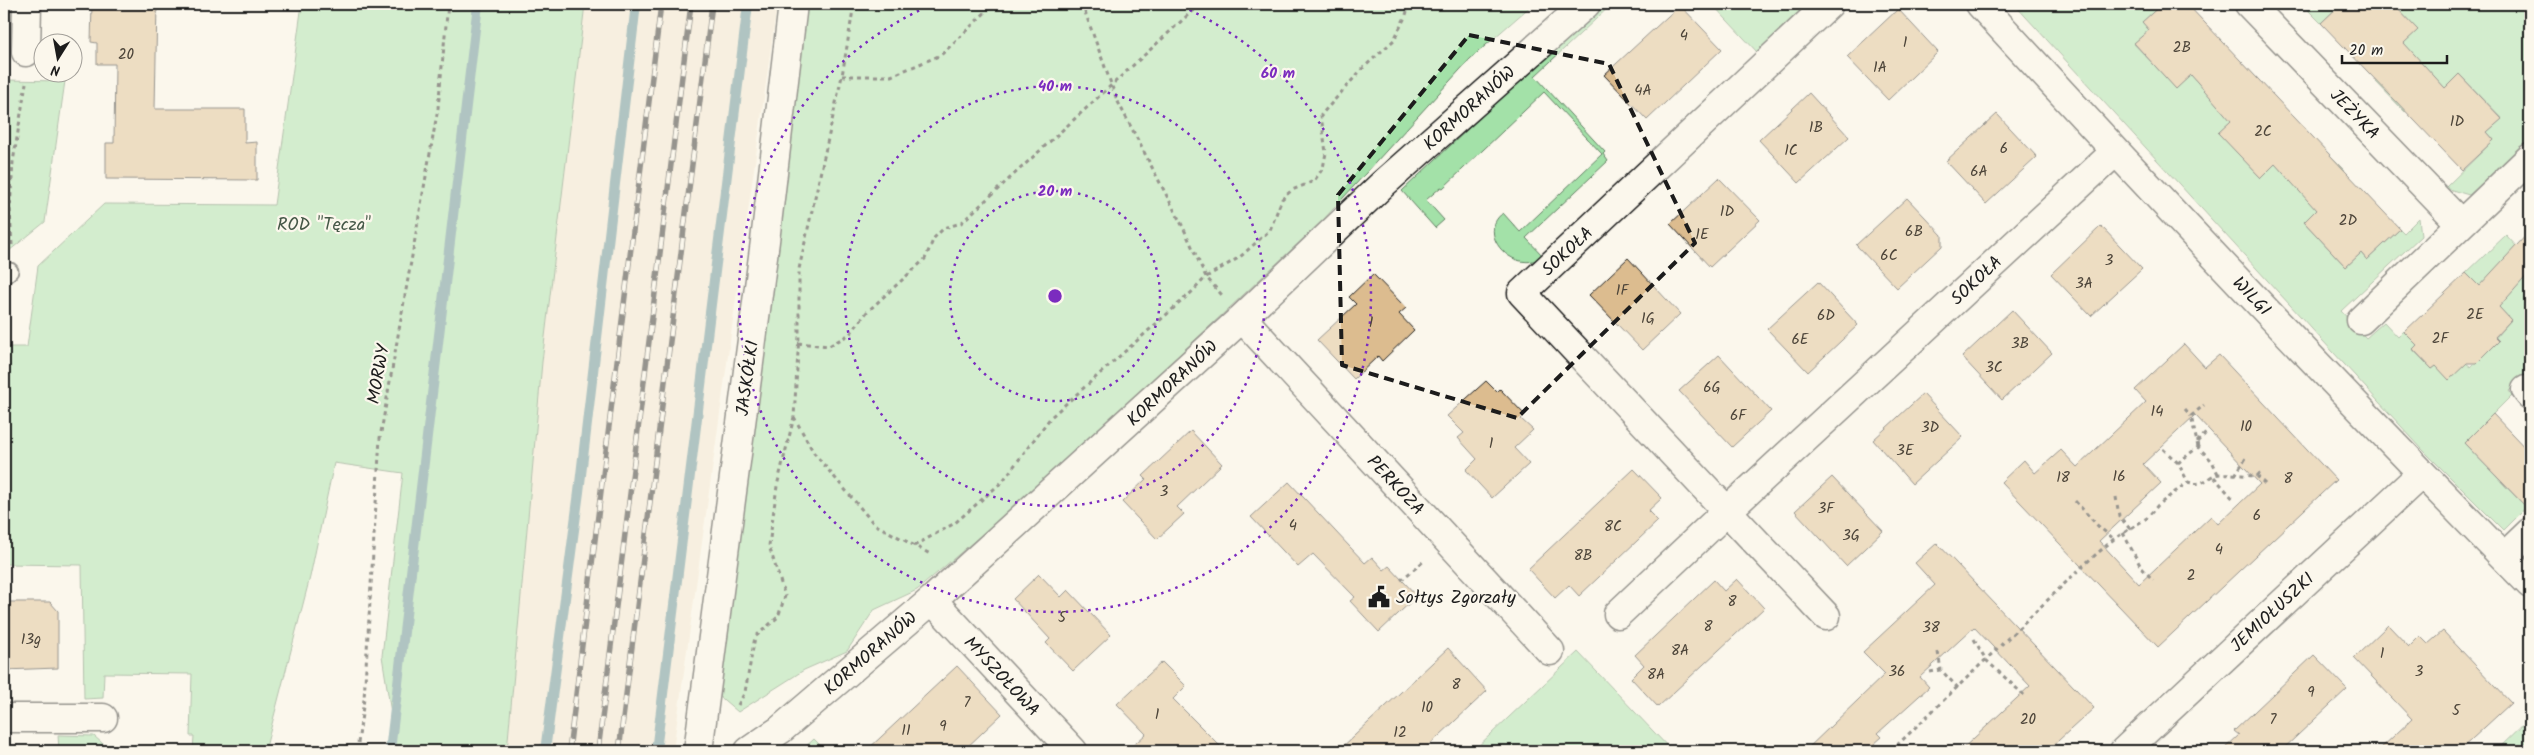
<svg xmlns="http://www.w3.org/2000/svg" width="2534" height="755" viewBox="0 0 2534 755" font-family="Kalam,sans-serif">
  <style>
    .built { fill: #f2e5d0 }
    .green { fill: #a3e1a8; stroke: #607e62 }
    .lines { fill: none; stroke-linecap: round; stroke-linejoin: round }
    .stream { stroke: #56868e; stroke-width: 10 }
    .building { fill: #dcbc8f; stroke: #1c1c1c; fill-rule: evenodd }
    .lane-casing { stroke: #1c1c1c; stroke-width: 19 }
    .street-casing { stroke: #1c1c1c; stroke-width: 31 }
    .path { stroke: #1c1c1c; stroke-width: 3; stroke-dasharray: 4 4; stroke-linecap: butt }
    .lane { stroke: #fbf7ec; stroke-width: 15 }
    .street { stroke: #fbf7ec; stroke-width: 28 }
    .rail-casing { stroke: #1c1c1c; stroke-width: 5.5 }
    .rail { stroke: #fbf7ec; stroke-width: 4; stroke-dasharray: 11; stroke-linecap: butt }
    .marked { fill: none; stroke: #1c1c1c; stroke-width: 4; stroke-dasharray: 10 6; stroke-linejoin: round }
    .ring { fill: none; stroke: #7b2cbf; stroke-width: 2.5; stroke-dasharray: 2.5 5 }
    .labels { text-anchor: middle; stroke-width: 4.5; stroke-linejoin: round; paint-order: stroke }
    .number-label { font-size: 15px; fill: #4c4439 }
    .street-label { font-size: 18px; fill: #1c1c1c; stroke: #fbf7ec }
    .park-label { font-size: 18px; fill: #445746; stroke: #fbf7ec }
    .poi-label { font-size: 18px; fill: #1c1c1c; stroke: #fbf7ec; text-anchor: start }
    .centre { fill: #7b2cbf; stroke: #fbf7ec; stroke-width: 2.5 }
    .ring-label { font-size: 15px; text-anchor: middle; font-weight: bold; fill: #7b2cbf; stroke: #fbf7ec; stroke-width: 4.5; stroke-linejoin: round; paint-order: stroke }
  </style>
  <rect width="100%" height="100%" fill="#fbf7ec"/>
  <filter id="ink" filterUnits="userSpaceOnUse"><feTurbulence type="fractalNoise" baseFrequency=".02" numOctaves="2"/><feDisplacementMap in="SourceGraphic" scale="10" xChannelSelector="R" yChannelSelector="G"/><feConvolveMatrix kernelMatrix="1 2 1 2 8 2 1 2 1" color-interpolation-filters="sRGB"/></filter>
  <g filter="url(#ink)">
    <!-- built -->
    <path class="built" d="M 585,4 L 777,4 L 673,751 L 507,751 L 542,362 Z"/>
    <!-- green -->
    <path class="green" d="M 302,4 L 585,4 L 542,362 L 507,751 L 397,751 L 382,656 L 403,473 L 334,463 L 310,577 L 265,751 L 193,751 L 194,736 L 190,736 L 192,674 L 104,673 L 103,698 L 84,699 L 82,565 L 4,564 L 4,347 L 27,347 L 38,266 L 104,204 L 274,205 Z
      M 807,4 L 1533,4 L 1470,59 L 1323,220 L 1049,477 L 917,590 L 874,610 L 847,651 L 804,670 L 738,712 L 717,694 Z
      M 1601,4 L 1612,4 L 1535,76 L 1605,152 L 1603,154 L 1608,161 L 1526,238 L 1543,256 C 1517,277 1474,235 1503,213 L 1520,232 L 1602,154 L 1544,92 L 1443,188 L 1441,187 L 1426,200 L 1444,220 L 1435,228 L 1402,191 Z
      M 1712,4 L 1811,4 L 1758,53 Z
      M 2014,4 L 2162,4 L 2143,22 L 2149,30 L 2134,44 L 2176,88 L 2191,75 L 2244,65 L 2260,81 L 2227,112 L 2233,119 L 2219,133 L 2261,178 L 2275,164 L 2315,140 L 2345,170 L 2312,201 L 2318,208 L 2304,222 L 2346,267 L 2361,253 L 2367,260 L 2400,229 L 2404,233 L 2419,218 L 2421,236 L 2341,311 L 2366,338 L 2384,322 L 2398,337 L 2404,331 L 2417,345 L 2413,350 L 2432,369 L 2436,366 L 2466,363 L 2471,367 C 2486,353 2496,335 2511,320 L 2466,273 L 2506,235 L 2530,261 L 2530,369 L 2509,391 L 2512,395 L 2464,443 L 2517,498 L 2530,485 L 2530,503 L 2503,530 L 2422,449 Z
      M 2302,4 L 2341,4 L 2321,23 Z
      M 2393,4 L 2530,4 L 2530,139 L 2469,195 L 2445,188 L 2494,140 L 2487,132 L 2502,118 L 2459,74 L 2445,88 L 2438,81 L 2405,112 L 2376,82 L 2409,51 L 2403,44 L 2417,30 Z
      M 4,80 L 65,81 L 45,222 L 4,255 Z
      M 1578,652 L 1672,751 L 1473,751 Z
      M 2530,718 L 2530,751 L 2496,751 Z
      M 58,735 L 94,736 L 111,751 L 59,751 Z
      M 814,739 L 826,751 L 801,751 Z"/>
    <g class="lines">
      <!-- stream -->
      <path class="stream" d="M 390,751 L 478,4
        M 545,751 L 579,492 L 636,4
        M 656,751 L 748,4"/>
    </g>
    <!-- building -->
    <path class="building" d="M 92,4 L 157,4 L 155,109 L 245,109 L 245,143 L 257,142 L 257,180 L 106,179 L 106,143 L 114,143 L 115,64 L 97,64 L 97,43 L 91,42 Z
      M 2162,4 L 2187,4 L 2400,229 L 2367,260 L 2361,253 L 2346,267 L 2304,222 L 2316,210 L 2275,164 L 2261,178 L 2218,133 L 2231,121 L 2191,75 L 2176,89 L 2134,43 L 2149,30 L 2142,22 Z
      M 2341,4 L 2393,4 L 2418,30 L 2404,43 L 2445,88 L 2459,74 L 2502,119 L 2487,132 L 2494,140 L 2462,170 L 2321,23 Z
      M 1680,5 L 1722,49 L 1647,120 L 1604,75 Z
      M 1898,9 L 1938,52 L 1888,100 L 1847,57 Z
      M 1809,93 L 1849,137 L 1799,183 L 1759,140 Z
      M 1997,114 L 2037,157 L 1986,204 L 1946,161 Z
      M 1719,178 L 1760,220 L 1710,267 L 1670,224 Z
      M 1907,198 L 1942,235 L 1942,246 L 1897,288 L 1856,245 Z
      M 2101,226 L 2142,269 L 2091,316 L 2051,274 Z
      M 2530,231 L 2530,272 L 2499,307 L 2511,320 L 2495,337 L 2499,341 L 2477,363 L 2467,363 L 2449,380 L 2436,366 L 2432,369 L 2413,349 L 2417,345 L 2404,332 L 2466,273 L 2479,286 Z
      M 1628,258 L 1680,314 L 1642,350 L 1589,295 Z
      M 1373,274 L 1406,308 L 1399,314 L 1414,330 L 1382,361 L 1378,356 L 1354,379 L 1317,340 L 1356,304 L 1349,297 Z
      M 1818,282 L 1858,325 L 1808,372 L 1767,329 Z
      M 2012,310 L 2052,353 L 2002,400 L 1962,357 Z
      M 2184,344 L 2205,367 L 2219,355 L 2336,480 L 2158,647 L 2001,482 L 2024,460 L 2035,473 L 2061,450 L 2077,467 L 2146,402 L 2135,390 ZM 2195,415 L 2260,484 L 2218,524 L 2211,516 L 2139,584 L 2099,541 L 2161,483 L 2143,464 Z
      M 1719,355 L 1771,411 L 1732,447 L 1679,391 Z
      M 1486,381 L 1497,392 L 1500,389 L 1525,415 L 1521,419 L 1533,430 L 1514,448 L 1529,464 L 1492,498 L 1466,470 L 1477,459 L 1458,438 L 1464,433 L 1447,416 Z
      M 1923,394 L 1963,437 L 1912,484 L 1873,440 Z
      M 2493,414 L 2530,453 L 2530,511 L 2464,443 Z
      M 1191,431 L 1222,464 L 1177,507 L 1184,514 L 1157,539 L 1122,502 L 1146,479 L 1143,476 Z
      M 1634,469 L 1662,498 L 1648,511 L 1658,521 L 1579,596 L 1569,585 L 1555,598 L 1528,569 Z
      M 1832,477 L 1883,531 L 1846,566 L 1795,511 Z
      M 1289,482 L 1365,563 L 1372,557 L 1384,570 L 1389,566 L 1417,596 L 1379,632 L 1350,601 L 1355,597 L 1313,554 L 1298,567 L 1251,517 Z
      M 1937,543 L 2094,708 L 2047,751 L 1960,751 L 2030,686 L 1974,627 L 1920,677 L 1929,687 L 1878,733 L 1882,737 L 1866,751 L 1805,751 L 1885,674 L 1863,652 L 1935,585 L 1915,563 Z
      M 1039,574 L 1061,597 L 1068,590 L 1111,635 L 1073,671 L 1046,643 L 1050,639 L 1013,599 Z
      M 1737,579 L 1764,608 L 1658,707 L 1631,678 L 1644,665 L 1635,655 L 1714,580 L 1724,591 Z
      M 4,602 L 50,602 L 58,611 L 58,668 L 4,670 Z
      M 2388,625 L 2409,647 L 2420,636 L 2428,644 L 2443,631 L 2511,703 L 2459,751 L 2378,751 L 2412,719 L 2354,658 Z
      M 1448,648 L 1487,691 L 1423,751 L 1338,751 Z
      M 2314,655 L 2347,689 L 2281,751 L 2222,751 L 2239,735 L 2234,731 Z
      M 1162,662 L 1186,686 L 1173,699 L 1225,751 L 1127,751 L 1146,734 L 1117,704 Z
      M 957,666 L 1002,714 L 963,751 L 866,751 Z"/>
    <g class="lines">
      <!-- lane casing -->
      <g class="lane-casing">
        <path id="lane" d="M 4,276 L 10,271"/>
      </g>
      <!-- street casing -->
      <g class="street-casing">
        <path id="street" d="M 1829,4 L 1522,293 L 1727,511 L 2115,152
          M 1980,4 C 2160,201 2344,394 2530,584
          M 2249,4 L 2461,224
          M 26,52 L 27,4
          M 1242,318 L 1550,651
          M 2361,320 L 2530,158
          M 2526,390 L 2530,395
          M 2504,557 L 2530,532
          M 932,600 L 1073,751
          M 1618,614 L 1727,511 L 1826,616
          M 4,718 L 103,718
          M 698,751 L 765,241 L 793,4
          M 749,751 L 780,730 L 932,600 L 1242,318 L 1384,183 L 1586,4
          M 2124,751 L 2421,474"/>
      </g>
      <!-- path -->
      <path class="path" d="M 1082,4 L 1117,100 L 1183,227 L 1206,277 L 1222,295
        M 842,76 L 891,76 L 941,55 L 994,4
        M 12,245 L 10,210 L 13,162 L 26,83
        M 798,343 L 829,346 L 850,334 L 867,312 L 925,259 L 934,238 L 944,228 L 961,223 L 1200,4
        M 2185,409 L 2191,416
        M 794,417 L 814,453 L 874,524 L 932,555
        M 2197,442 L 2208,431
        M 2198,447 L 2191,416 L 2204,405
        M 2163,449 L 2178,463
        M 2218,474 L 2212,461 L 2198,447 L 2178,463 L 2188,482 C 2206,488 2207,474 2221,474 C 2233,473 2245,476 2257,476 L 2266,485
        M 2235,475 L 2246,458
        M 2257,476 L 2262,471
        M 2214,477 L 2235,501
        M 2116,497 L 2119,516 L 2130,529
        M 2075,501 L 2098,526 L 2114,539
        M 2123,533 L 2141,567 L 2153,580
        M 914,546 L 955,523 L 1002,482 L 1051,417 L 1193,291 L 1206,277 L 1240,257 L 1270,230 L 1282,199 L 1292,190 L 1314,181 L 1323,168 L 1326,153 L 1321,115 L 1363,68 L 1394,40 L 1406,15 L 1409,4
        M 1401,580 L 1424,561
        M 1974,639 L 1986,660 L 2026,697
        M 1938,652 L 1941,670
        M 1930,672 L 1941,670 L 1958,688
        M 738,705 L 745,692 L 755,637 L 778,617 L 785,596 L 769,546 L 777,486 L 794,417 L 799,336 L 799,269 L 842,76 L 854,4
        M 357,751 L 364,699 L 380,438 L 438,108 L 448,4
        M 1891,751 L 2086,563 L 2114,539 L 2147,518 L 2158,505 L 2188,482"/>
      <!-- lane -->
      <use href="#lane" class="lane"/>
      <!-- street -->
      <use href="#street" class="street"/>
      <!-- rail casing -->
      <g class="rail-casing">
        <path id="rail" d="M 569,751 L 661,4
          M 598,751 L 691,4
          M 619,751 L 712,4"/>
      </g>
      <!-- rail -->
      <use href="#rail" class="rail"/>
    </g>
  </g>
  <!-- marked area -->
  <path d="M0 0H2534V755H0ZM 1469,35 L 1609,64 L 1695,243 L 1517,418 L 1342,365 L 1338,195 Z" fill="#fbf7ec" fill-opacity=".55" fill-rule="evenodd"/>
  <path class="marked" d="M 1469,35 L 1609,64 L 1695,243 L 1517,418 L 1342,365 L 1338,195 Z"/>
  <!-- distance rings -->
  <g class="ring">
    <circle cx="1055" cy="296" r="105"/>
    <circle cx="1055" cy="296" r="210"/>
    <path d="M1176 4A316 316 0 1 1 934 4"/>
  </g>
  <!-- icons -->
  <defs>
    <g id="civic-bare" transform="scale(1.725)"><path d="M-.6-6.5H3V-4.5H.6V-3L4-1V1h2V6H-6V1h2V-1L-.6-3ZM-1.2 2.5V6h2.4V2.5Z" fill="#1c1c1c" stroke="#fbf7ec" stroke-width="2.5" paint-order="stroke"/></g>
  </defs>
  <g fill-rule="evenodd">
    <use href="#civic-bare" x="1379" y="597"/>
  </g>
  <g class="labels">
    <!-- number labels -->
    <g class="number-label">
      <text x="1684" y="40">4</text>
      <text x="1905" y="47">1</text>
      <text x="2182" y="52">2B</text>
      <text x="126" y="59">20</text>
      <text x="1880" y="72">1A</text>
      <text x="1643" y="95">4A</text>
      <text x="2457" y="126">1D</text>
      <text x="1816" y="132">1B</text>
      <text x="2263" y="136">2C</text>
      <text x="2004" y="153">6</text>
      <text x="1791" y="155">1C</text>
      <text x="1979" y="176">6A</text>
      <text x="1727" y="216">1D</text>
      <text x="2348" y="225">2D</text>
      <text x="1914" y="236">6B</text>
      <text x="1702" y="239">1E</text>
      <text x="1889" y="260">6C</text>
      <text x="2109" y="265">3</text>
      <text x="2084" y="288">3A</text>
      <text x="1622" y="295">1F</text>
      <text x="2475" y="319">2E</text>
      <text x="1826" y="320">6D</text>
      <text x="1648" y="323">1G</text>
      <text x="1371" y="327">1</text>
      <text x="2440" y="343">2F</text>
      <text x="1800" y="344">6E</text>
      <text x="2020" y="348">3B</text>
      <text x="1994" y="372">3C</text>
      <text x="1712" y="392">6G</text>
      <text x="2157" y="416">14</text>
      <text x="1738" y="420">6F</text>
      <text x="2246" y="431">10</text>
      <text x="1930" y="432">3D</text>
      <text x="1491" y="448">1</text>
      <text x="1905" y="455">3E</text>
      <text x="2119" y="481">16</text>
      <text x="2063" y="482">18</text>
      <text x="2288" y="483">8</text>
      <text x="1164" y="496">3</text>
      <text x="1826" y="513">3F</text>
      <text x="2257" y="520">6</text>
      <text x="1293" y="530">4</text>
      <text x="1613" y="531">8C</text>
      <text x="1851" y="540">3G</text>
      <text x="2219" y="554">4</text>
      <text x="1583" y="560">8B</text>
      <text x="2191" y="580">2</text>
      <text x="1732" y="606">8</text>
      <text x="1062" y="622">5</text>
      <text x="1708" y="631">8</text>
      <text x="1931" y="632">38</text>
      <text x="31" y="644">13g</text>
      <text x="1680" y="655">8A</text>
      <text x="2382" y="658">1</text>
      <text x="1897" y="676">36</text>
      <text x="2419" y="676">3</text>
      <text x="1656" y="679">8A</text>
      <text x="1456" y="689">8</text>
      <text x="2311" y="697">9</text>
      <text x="967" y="707">7</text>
      <text x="1427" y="712">10</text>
      <text x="2456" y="715">5</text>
      <text x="1157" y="719">1</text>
      <text x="2028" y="724">20</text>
      <text x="2273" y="724">7</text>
      <text x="943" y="731">9</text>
      <text x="906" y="735">11</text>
      <text x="1400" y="737">12</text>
    </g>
    <!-- street labels -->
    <g class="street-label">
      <text transform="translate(1469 108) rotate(-42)" y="6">KORMORANÓW</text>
      <text transform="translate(2355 114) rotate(46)" y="6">JEŻYKA</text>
      <text transform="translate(1567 251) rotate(-43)" y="6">SOKOŁA</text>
      <text transform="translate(1976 280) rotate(-43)" y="6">SOKOŁA</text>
      <text transform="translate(2252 296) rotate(46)" y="6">WILGI</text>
      <text transform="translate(378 374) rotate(-80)" y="6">MORWY</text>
      <text transform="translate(747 378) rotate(-82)" y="6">JASKÓŁKI</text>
      <text transform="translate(1172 383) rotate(-43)" y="6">KORMORANÓW</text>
      <text transform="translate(1396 485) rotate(47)" y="6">PERKOZA</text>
      <text transform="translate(2272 612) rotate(-43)" y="6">JEMIOŁUSZKI</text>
      <text transform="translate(870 653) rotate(-41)" y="6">KORMORANÓW</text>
      <text transform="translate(1002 676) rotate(47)" y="6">MYSZOŁOWA</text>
    </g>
    <!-- park labels -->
    <g class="park-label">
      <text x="324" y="230">ROD "Tęcza"</text>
    </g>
    <!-- poi labels -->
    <g class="poi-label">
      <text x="1396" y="603">Sołtys Zgorzały</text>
    </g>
  </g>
  <circle cx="1055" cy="296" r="8" class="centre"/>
  <g class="ring-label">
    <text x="1278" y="78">60 m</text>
    <text x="1055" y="91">40 m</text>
    <text x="1055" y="196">20 m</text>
  </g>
  <!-- margin -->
  <rect width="2534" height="755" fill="none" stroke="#fbf7ec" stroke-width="20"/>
  <rect x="10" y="10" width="2514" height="735" fill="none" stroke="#1c1c1c" stroke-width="2" filter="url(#ink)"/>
  <!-- north arrow -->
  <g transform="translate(58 58) rotate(191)"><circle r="24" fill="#fbf7ec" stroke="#a29f99"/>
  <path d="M0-4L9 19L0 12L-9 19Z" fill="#1c1c1c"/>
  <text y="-8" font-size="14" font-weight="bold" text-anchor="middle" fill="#1c1c1c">N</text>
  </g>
  <!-- scale -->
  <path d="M2342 55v8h105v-8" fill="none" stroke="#1c1c1c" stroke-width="2.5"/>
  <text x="2349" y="55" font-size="15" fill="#1c1c1c" stroke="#fbf7ec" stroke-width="4" paint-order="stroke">20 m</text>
</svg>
